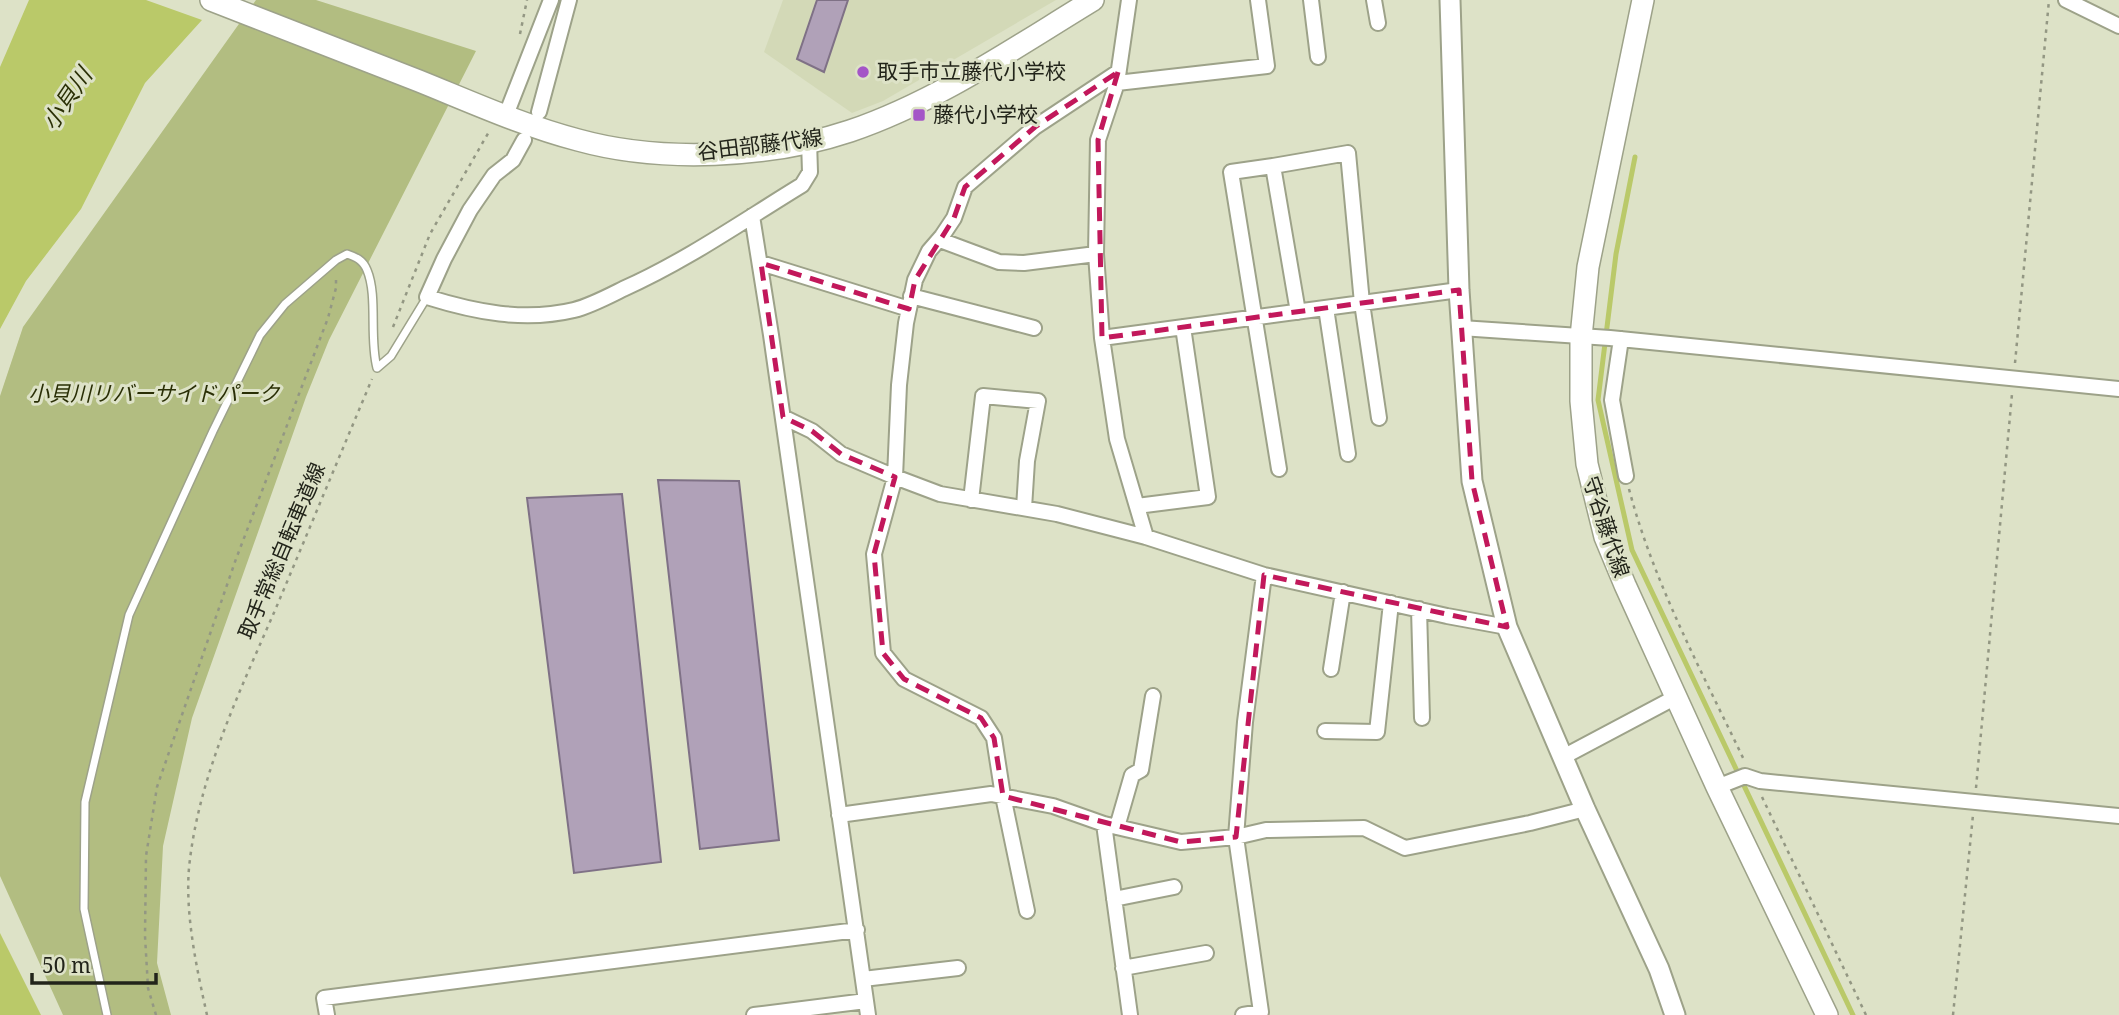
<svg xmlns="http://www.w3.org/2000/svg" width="2119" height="1015" viewBox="0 0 2119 1015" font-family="'Noto Serif','Noto Sans JP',serif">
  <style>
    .built { fill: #d3d9b7 }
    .green { fill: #b2bd81 }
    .water { fill: #bac969 }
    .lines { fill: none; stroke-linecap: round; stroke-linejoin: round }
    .stream { stroke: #bac969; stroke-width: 5 }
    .building { fill: #b0a1b8; stroke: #7f7186; stroke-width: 2 }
    .service-casing { stroke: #9da289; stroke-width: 10 }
    .minor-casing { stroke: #9da289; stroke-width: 18 }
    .tertiary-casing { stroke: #9da289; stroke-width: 23 }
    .secondary-casing { stroke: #9da289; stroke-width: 24 }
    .path { stroke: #939783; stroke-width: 2.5; stroke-dasharray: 3.5 5; stroke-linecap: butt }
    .service { stroke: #fff; stroke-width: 7 }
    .minor { stroke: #fff; stroke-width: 14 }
    .tertiary { stroke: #fff; stroke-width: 19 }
    .secondary { stroke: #fff; stroke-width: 21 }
    .marked { fill: none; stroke: #c2185b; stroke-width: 5; stroke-dasharray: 14 9; stroke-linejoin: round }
    .poi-dot { fill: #a455c7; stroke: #dde2c7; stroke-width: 2.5 }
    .labels { text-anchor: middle; stroke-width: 6; stroke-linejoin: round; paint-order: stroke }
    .poi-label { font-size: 21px; fill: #22241a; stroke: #dde2c7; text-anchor: start }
    .street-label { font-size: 21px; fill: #22241a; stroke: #dde2c7 }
    .park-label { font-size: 21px; font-style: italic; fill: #292e05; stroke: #dde2c7 }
    .water-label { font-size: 23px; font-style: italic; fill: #2b3006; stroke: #dde2c7 }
  </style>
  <rect width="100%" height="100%" fill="#dde2c7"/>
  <!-- built -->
  <path class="built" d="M 783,0 L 1056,0 L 883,101 L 852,113 L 764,52 Z"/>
  <!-- green -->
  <path class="green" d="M 256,0 L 316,0 L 476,51 L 329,340 L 306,397 L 192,718 L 163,846 L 157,963 L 171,1015 L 63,1015 L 0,876 L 0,396 L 23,327 Z"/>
  <!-- water -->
  <path class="water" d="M 29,0 L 146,0 L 202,20 L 145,83 L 81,209 L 26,281 L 0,329 L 0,67 Z
    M 0,933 L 41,1015 L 0,1015 Z"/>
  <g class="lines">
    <!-- stream -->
    <path class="stream" d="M 1635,157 L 1616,254 L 1598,400 L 1632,550 L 1853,1015"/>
  </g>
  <!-- building -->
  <path class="building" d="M 817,0 L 848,0 L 824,72 L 797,59 Z
    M 658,480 L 739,481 L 779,840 L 700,849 Z
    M 622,494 L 661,862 L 574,873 L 527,498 Z"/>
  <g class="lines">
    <!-- service casing -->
    <g class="service-casing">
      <path id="service" d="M 107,1015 L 84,909 L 85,802 L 129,615 L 213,431 L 260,335 L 285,304 L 336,260 L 347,254 C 356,257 363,260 367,270 C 378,296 369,338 377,368 L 391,356 L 427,297"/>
    </g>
    <!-- minor casing -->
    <g class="minor-casing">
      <path id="minor" d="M 1129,0 L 1117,83 L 1098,140 L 1096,254 L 1102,338 L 1117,439 L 1146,537
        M 1311,0 L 1318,57
        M 1374,0 L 1378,23
        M 2066,0 L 2119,26
        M 1117,83 L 1267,66 L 1258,0
        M 539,112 L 569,0
        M 506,115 L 551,0
        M 524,140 L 513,160 L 494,175 L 470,210 L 444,259 L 427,297 C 475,312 524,322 574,310 C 590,306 607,297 623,289 C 686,261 743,221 802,185 L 810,172 L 809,141
        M 1273,166 L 1348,153 L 1362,303 L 1379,418
        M 752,216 L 771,335 L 868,1015
        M 940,240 L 999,262 L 1024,263 L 1096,254
        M 761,263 L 909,309
        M 911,296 L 1034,328
        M 1326,308 L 1348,454
        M 1461,328 L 1610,338 L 2119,389
        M 1102,338 L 1459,290
        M 1621,339 L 1612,400 L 1626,476
        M 783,417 L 812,431 L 841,454 L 895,477 L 940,494 L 1057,514 L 1146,537 L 1264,575 L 1447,616 L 1507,627
        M 1279,469 L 1231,172 L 1273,166 L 1298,312
        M 971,500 L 983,396 L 1038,401 L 1027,461 L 1024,508
        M 1137,506 L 1208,497 L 1183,327
        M 1419,609 L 1422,718
        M 1331,669 L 1343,592
        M 1325,731 L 1377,732 L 1391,603
        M 1563,757 L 1676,697
        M 1717,787 L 1745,776 L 1760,781 L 2119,816
        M 839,815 L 991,794 L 1053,806 L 1104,824 L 1181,842 L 1236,837 L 1266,830 L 1364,828 L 1405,848 L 1530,823 L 1585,809
        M 1104,824 L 1130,1015
        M 1117,827 L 1132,775 L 1141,770 L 1153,696
        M 1114,899 L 1174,887
        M 1027,911 L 1003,796 L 994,738 L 981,718 L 904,679 L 883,653 L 874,554 L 895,477 L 899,385 L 906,323 L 915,280 L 929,251 L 942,236 L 954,218 L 965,187 L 1035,127 L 1118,72
        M 1123,968 L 1206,953
        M 863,979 L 958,968
        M 327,1015 L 324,998 L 857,930
        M 754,1015 L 866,1001
        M 1243,1015 L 1261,1012 L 1236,837 L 1245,722 L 1264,575"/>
    </g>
    <!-- tertiary casing -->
    <g class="tertiary-casing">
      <path id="tertiary" d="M 1450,0 L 1459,290 L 1472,481 L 1507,627 L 1585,809 L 1659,969 L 1675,1015"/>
    </g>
    <!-- secondary casing -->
    <g class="secondary-casing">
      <path id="secondary" d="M 211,0 C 280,27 350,54 419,81 C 471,102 524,126 578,140 C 661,163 769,158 850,131 C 938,101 1014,48 1093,0
        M 1643,0 L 1588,267 L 1581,337 L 1581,401 L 1587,464 L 1605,537 L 1625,585 L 1717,787 L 1827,1015"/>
    </g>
    <!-- path -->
    <path class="path" d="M 520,34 L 527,0
      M 393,327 L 430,234 L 490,130
      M 2015,363 L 2049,0
      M 1629,489 C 1654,584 1703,674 1745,762
      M 1976,788 L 2012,394
      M 1762,797 L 1866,1015
      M 156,1015 L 148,988 L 145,936 L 146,856 L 157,787 L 236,559 L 328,318 L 336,288 L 336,277
      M 207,1015 C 197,970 185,915 189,868 C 198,777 240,691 276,608 C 308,532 340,455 372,379
      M 1953,1015 L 1973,815"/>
    <!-- service -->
    <use href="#service" class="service"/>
    <!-- minor -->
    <use href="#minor" class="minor"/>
    <!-- tertiary -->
    <use href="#tertiary" class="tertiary"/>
    <!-- secondary -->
    <use href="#secondary" class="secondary"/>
  </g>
  <!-- marked area -->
  <path class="marked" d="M 1118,72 L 1098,140 L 1102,338 L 1459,290 L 1472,481 L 1507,627 L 1264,575 L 1236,837 L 1181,842 L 1003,796 L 994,738 L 981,718 L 904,679 L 883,653 L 874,554 L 895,477 L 841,454 L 812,431 L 783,417 L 761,263 L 909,309 L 915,280 L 954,218 L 965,187 L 1035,127 Z"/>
  <!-- markers -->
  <g class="poi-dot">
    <circle cx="863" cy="72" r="7"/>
    <rect x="912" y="108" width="14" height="14" rx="3.5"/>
  </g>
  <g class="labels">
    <!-- poi labels -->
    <g class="poi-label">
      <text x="877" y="79">取手市立藤代小学校</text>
      <text x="933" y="122">藤代小学校</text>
    </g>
    <!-- street labels -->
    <g class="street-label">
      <text transform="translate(760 145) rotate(-7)" y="7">谷田部藤代線</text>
      <text transform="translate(1606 527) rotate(72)" y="7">守谷藤代線</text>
      <text transform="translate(282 551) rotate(-67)" y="7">取手常総自転車道線</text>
    </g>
    <!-- park labels -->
    <g class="park-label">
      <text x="154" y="401">小貝川リバーサイドパーク</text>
    </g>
    <!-- water labels -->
    <g class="water-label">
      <text transform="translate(67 99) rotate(-56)" y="8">小貝川</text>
    </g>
  </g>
  <!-- scale -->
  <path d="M32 973v10h124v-10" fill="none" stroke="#22241a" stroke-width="3.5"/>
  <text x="42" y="973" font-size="21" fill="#22241a" stroke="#dde2c7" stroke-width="5" paint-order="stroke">50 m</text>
</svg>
